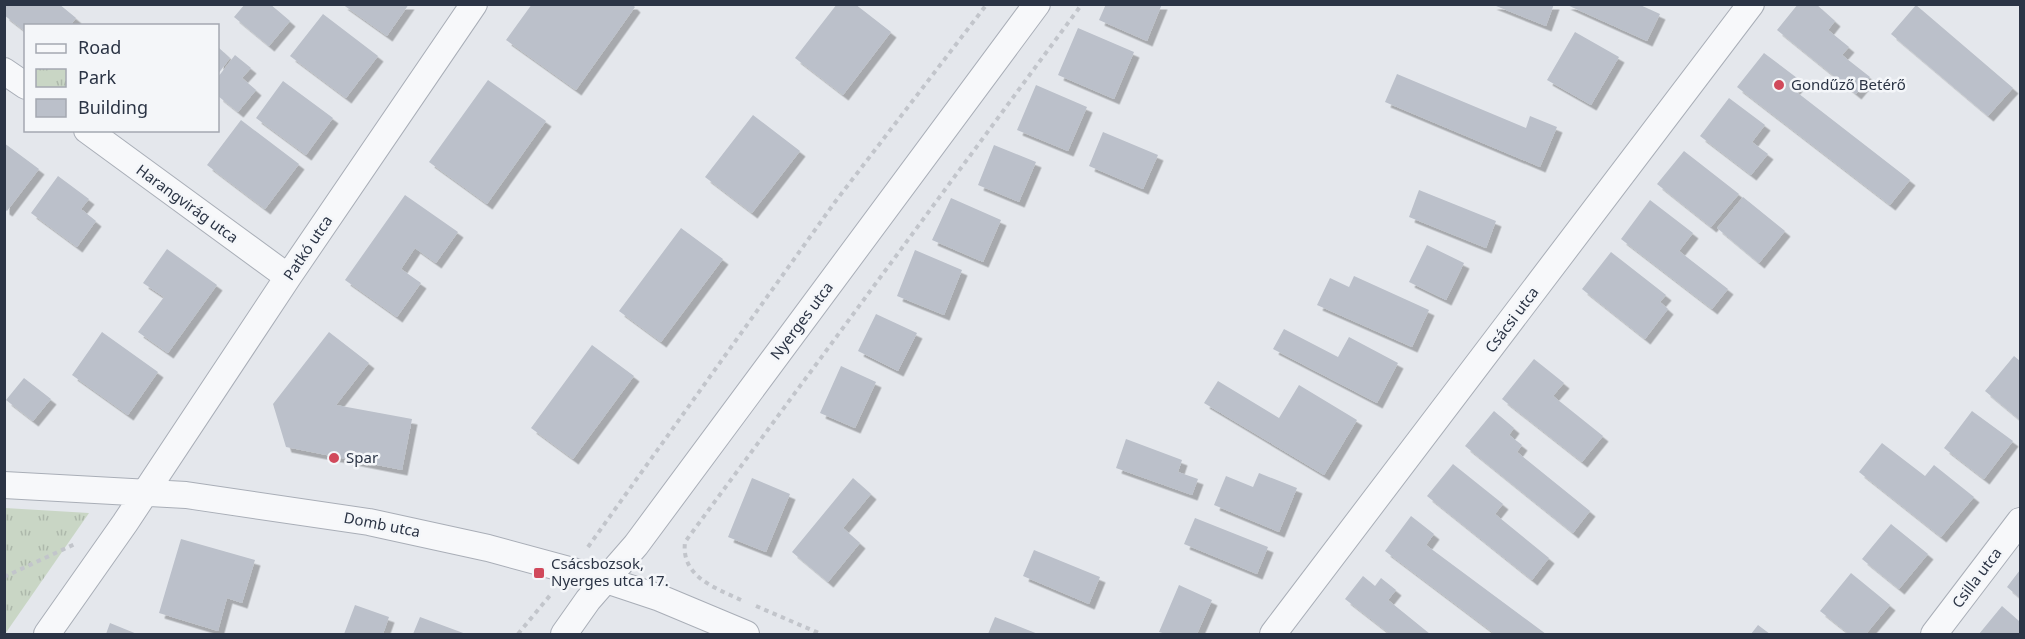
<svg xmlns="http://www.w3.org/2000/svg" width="2025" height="639" viewBox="0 0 2025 639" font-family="'Noto Sans',sans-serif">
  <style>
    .park { fill: url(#park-tufts) }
    .building { fill: #bbc0ca; filter: url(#shadow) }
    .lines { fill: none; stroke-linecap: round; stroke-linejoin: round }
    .street-casing { stroke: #a9aeb7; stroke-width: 28 }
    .path { stroke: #c2c5cb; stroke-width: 4; stroke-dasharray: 4.5 4.5; stroke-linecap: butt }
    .street { stroke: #f7f8fa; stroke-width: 26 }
    .poi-dot { fill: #d1495b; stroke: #f4f6f9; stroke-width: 2 }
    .labels { text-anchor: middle; stroke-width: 5; stroke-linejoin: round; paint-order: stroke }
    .poi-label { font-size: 15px; fill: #2b3445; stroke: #f4f6f9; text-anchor: start }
    .street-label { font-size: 15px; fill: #2b3445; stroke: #f4f6f9 }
  </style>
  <defs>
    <pattern id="park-tufts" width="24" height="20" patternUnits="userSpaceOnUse" patternTransform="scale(1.5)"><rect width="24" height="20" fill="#c9d6c5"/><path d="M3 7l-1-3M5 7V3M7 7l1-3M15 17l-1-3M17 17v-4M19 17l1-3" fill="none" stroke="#adb8ab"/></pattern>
    <filter id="shadow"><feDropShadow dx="5.5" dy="5.5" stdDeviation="0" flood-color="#0004"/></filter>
  </defs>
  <rect width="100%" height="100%" fill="#e4e7ec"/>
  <!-- park -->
  <path class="park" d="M 5,508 L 89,513 L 5,634 L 4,508 Z"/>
  <!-- building -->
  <path class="building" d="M 4,4 L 59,4 L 76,18 L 70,26 L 26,26 L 26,32 L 4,15 Z
    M 245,4 L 270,4 L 290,21 L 269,46 L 234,17 Z
    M 342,4 L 409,4 L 387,36 Z
    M 532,4 L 632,4 L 635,7 L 576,90 L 506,40 Z
    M 837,4 L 855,4 L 891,32 L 843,95 L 795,58 Z
    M 1106,4 L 1162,4 L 1147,41 L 1099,20 Z
    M 1491,4 L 1554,4 L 1546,26 Z
    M 1565,4 L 1638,4 L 1660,14 L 1647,41 Z
    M 1798,4 L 1816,4 L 1835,21 L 1828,30 L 1849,47 L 1842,55 L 1870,77 L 1856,94 L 1777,30 Z
    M 1916,5 L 2013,88 L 1988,116 L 1891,34 Z
    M 323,14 L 378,56 L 346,98 L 290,56 Z
    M 1078,28 L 1134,52 L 1114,99 L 1058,75 Z
    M 1575,32 L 1619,57 L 1591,105 L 1547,80 Z
    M 218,47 L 230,58 L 218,74 Z
    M 1764,53 L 1801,81 L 1794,90 L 1910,180 L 1890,205 L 1737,87 Z
    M 235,55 L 251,68 L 242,78 L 256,90 L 238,112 L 218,96 L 218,77 Z
    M 1397,74 L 1526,128 L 1530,116 L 1557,127 L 1540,167 L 1385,102 Z
    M 488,80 L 546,121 L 487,204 L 429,162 Z
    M 283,81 L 333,118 L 306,155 L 256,118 Z
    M 1036,85 L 1087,107 L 1068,151 L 1017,130 Z
    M 1729,98 L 1765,125 L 1752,142 L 1768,154 L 1751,175 L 1700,136 Z
    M 753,115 L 800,151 L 752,213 L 705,177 Z
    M 241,120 L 299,164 L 265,209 L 207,165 Z
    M 1103,132 L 1158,155 L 1143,189 L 1089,166 Z
    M 4,143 L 39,169 L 7,211 L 4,209 Z
    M 994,145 L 1036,162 L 1019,202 L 978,185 Z
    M 1684,151 L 1739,194 L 1711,227 L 1657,184 Z
    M 58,176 L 89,199 L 81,209 L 96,221 L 77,247 L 31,213 Z
    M 1419,190 L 1496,221 L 1486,248 L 1409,217 Z
    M 405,195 L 458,232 L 436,263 L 415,248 L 401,269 L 421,283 L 397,317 L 345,280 Z
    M 1743,197 L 1785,231 L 1759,263 L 1717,228 Z
    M 951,198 L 1001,220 L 983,262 L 932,240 Z
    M 1650,200 L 1693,233 L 1679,251 L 1728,289 L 1712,309 L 1621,239 Z
    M 681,228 L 723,259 L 661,342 L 619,311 Z
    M 1427,245 L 1464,263 L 1446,300 L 1409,282 Z
    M 167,249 L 217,285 L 168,353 L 138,332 L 164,297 L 143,283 Z
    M 915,250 L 962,270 L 944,315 L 897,296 Z
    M 1611,252 L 1666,295 L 1660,302 L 1668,309 L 1645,339 L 1582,289 Z
    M 1354,276 L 1429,310 L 1412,347 L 1317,305 L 1330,278 L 1349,287 Z
    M 876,314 L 917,333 L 898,371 L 858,351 Z
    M 1284,329 L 1338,357 L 1349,337 L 1398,363 L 1377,403 L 1273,349 Z
    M 102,332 L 158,372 L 128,415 L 72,375 Z
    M 329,332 L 369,363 L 336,405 L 412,419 L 402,470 L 286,447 L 273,404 Z
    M 592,345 L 634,376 L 573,459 L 531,428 Z
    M 2014,356 L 2020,361 L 2020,420 L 1985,391 Z
    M 1534,359 L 1564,383 L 1553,396 L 1603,436 L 1582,462 L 1502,399 Z
    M 841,366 L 876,382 L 855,428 L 820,413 Z
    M 24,378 L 51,399 L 33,421 L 6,400 Z
    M 1218,381 L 1279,418 L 1299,385 L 1357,420 L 1324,475 L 1204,403 Z
    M 1494,411 L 1514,428 L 1509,435 L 1522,445 L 1517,452 L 1590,511 L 1573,533 L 1465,446 Z
    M 1972,411 L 2013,441 L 1984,479 L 1944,448 Z
    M 1126,439 L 1182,460 L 1178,472 L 1198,479 L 1192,495 L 1116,468 Z
    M 1882,443 L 1925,476 L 1934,465 L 1974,497 L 1941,537 L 1859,472 Z
    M 1453,464 L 1503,504 L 1495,514 L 1549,558 L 1532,580 L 1427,496 Z
    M 1259,473 L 1297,488 L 1279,532 L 1214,505 L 1226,476 L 1253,487 Z
    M 752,478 L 790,494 L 766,552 L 728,537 Z
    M 853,478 L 871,494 L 843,528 L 860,543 L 828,582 L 792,552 Z
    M 1411,516 L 1434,534 L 1426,545 L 1546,634 L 1495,634 L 1385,551 Z
    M 1195,518 L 1268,547 L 1257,574 L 1184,544 Z
    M 1891,524 L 1928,554 L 1899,589 L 1862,559 Z
    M 181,539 L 255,560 L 242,603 L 227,598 L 218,631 L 159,613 Z
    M 1034,550 L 1100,577 L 1089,604 L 1023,576 Z
    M 2020,570 L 2020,598 L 2007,587 Z
    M 1851,573 L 1890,605 L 1866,634 L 1849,634 L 1820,611 Z
    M 1363,576 L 1375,586 L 1381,578 L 1396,590 L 1388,600 L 1430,634 L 1390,634 L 1345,599 Z
    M 1179,585 L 1212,600 L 1197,634 L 1166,634 L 1159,632 Z
    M 355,605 L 389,617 L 383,634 L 344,634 Z
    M 2002,606 L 2020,622 L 2020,634 L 1979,634 Z
    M 420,617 L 466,634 L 413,634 Z
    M 995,617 L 1038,634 L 988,634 Z
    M 110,623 L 137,634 L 106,634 Z
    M 1758,625 L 1770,634 L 1751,634 Z"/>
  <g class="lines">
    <!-- street casing -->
    <g class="street-casing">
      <path id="street" d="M 4,71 L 26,86
        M 87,130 L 288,277
        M 4,485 L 186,495 L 369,522 L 488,548 L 606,580 L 660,598 L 746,634
        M 47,634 L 125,523 L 288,277 L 474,4
        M 564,634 L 588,600 L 636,545 L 1037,4
        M 1273,634 L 1751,4
        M 1934,634 L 2020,521"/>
    </g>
    <!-- path -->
    <path class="path" d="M 588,547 L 835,202 L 987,4
      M 4,577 L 77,543
      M 741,600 C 713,587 681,576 685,542 L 1082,4
      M 756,606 L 821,634
      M 518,634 L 552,593"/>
    <!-- street -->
    <use href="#street" class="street"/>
  </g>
  <!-- markers -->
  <g class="poi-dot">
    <circle cx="1779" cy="85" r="6"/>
    <circle cx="334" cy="458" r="6"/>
    <rect x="533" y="567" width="12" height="12" rx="3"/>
  </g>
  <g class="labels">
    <!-- poi labels -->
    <g class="poi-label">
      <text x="1791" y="90">Gondűző Betérő</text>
      <text x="346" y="463">Spar</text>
      <text x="551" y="569">Csácsbozsok,<tspan x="551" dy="17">Nyerges utca 17.</tspan></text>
    </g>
    <!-- street labels -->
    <g class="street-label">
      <text transform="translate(187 204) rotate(36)" y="5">Harangvirág utca</text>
      <text transform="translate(308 248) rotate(-56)" y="5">Patkó utca</text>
      <text transform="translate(1512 320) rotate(-53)" y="5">Csácsi utca</text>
      <text transform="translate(802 321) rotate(-53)" y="5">Nyerges utca</text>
      <text transform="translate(382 525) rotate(11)" y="5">Domb utca</text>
      <text transform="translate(1977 578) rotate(-53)" y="5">Csilla utca</text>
    </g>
  </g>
  <!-- border -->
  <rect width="2025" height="639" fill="none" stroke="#2b3445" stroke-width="12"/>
  <!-- legend -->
  <rect x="24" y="24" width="195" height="108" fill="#f4f6f9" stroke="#a4a8b1" stroke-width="1.5"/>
  <rect x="36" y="44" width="30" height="9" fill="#f7f8fa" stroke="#a4a8b1" stroke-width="1.5"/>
  <text x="78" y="54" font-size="18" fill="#2b3445">Road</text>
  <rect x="36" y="69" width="30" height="18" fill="url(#park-tufts)" stroke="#a4a8b1" stroke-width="1.5"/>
  <text x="78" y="84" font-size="18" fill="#2b3445">Park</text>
  <rect x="36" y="99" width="30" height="18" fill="#bbc0ca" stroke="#a4a8b1" stroke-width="1.5"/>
  <text x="78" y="114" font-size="18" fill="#2b3445">Building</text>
</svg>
